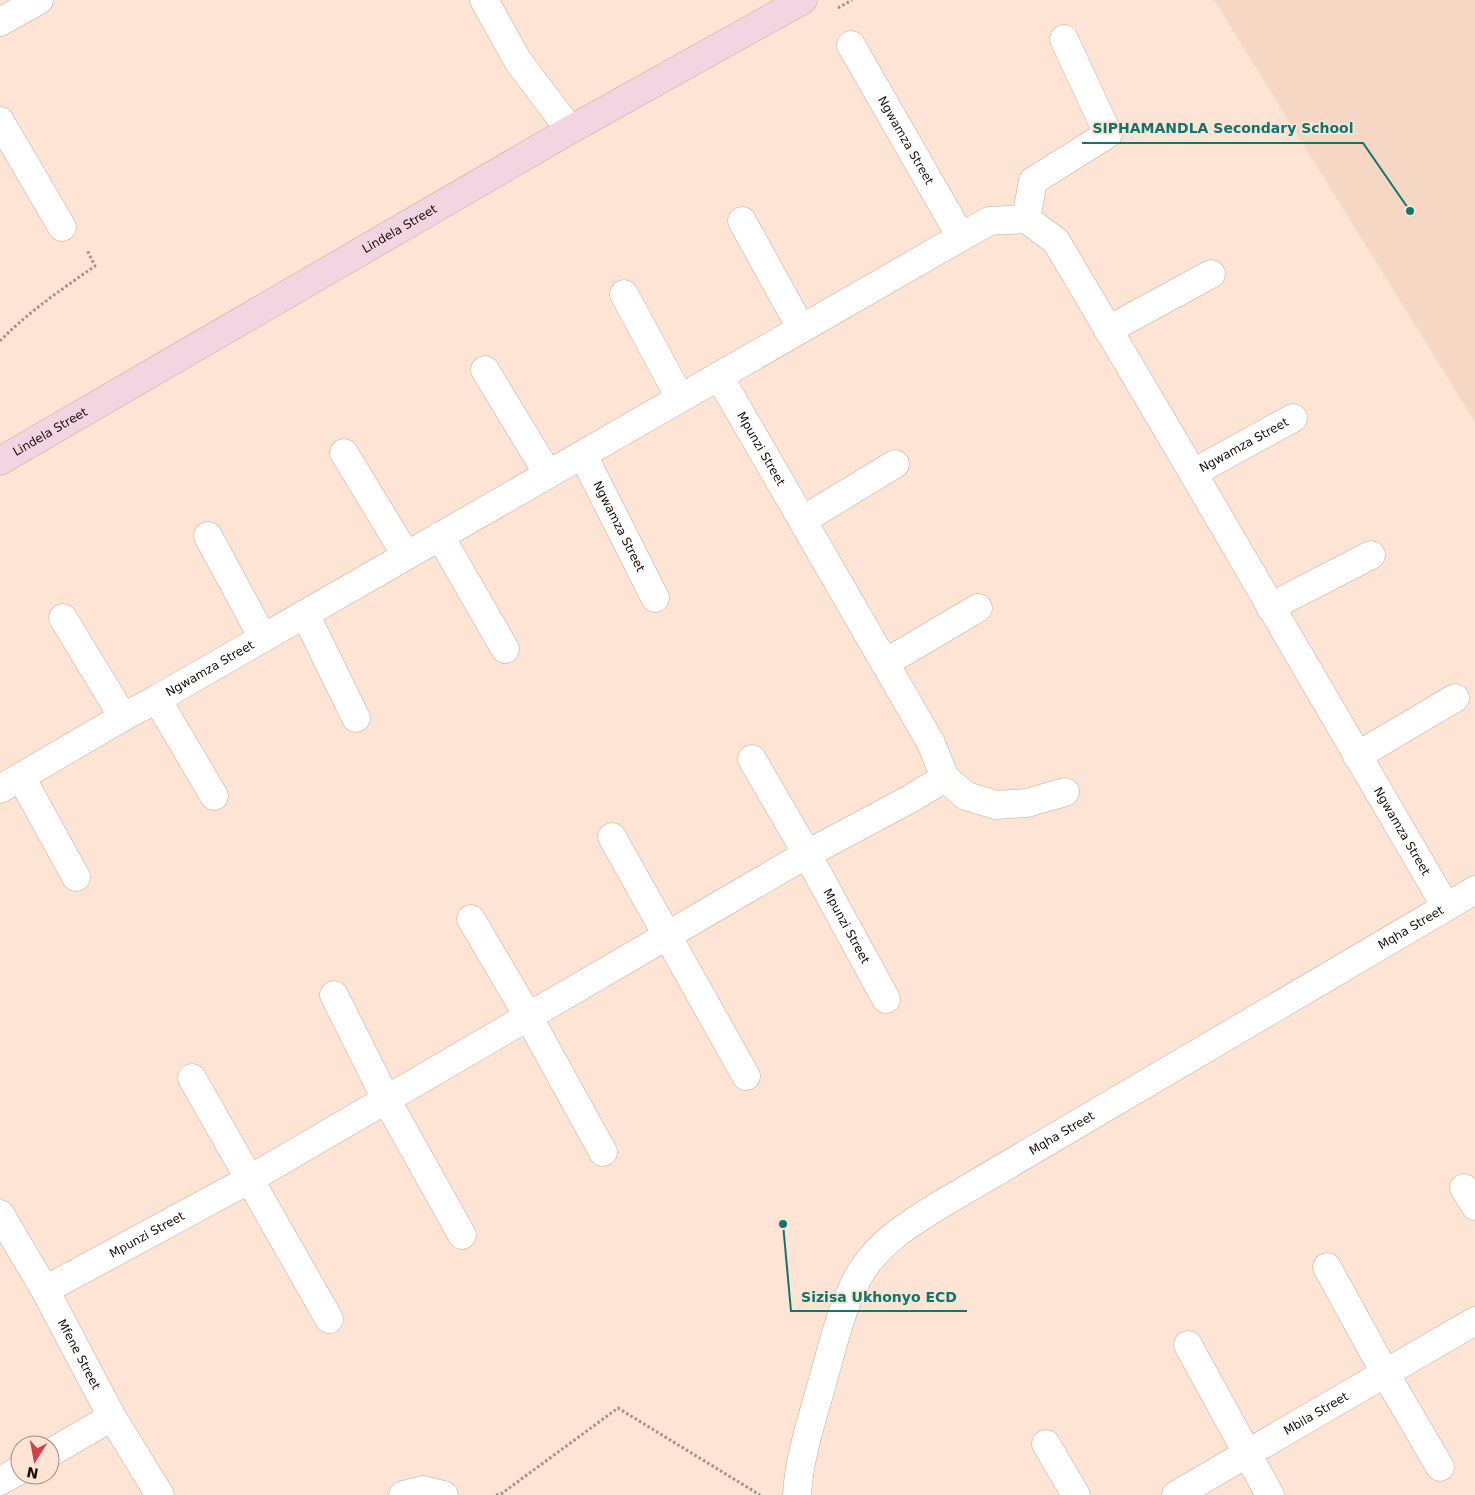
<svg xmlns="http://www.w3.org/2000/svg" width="1475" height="1495" viewBox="0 0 1475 1495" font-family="'DejaVu Sans',sans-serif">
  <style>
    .built { fill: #f5d7c4 }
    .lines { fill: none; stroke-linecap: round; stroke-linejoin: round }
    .street-casing { stroke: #c7aa97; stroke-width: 29 }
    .secondary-casing { stroke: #c7aa97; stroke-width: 29 }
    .path { stroke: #a49185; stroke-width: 3; stroke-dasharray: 2.5 2.5; stroke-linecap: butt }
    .street { stroke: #fff; stroke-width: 28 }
    .secondary { stroke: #f3d5e2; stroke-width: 28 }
    .labels { text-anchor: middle; stroke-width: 4; stroke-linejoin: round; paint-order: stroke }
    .street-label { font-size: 12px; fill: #150b05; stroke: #fde4d4 }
    .leader { fill: none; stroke: #0f766e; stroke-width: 2 }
    .callout-dot { fill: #0f766e; stroke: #fde4d4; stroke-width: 2 }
    .callout-label { font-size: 14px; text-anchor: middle; font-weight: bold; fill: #0f766e; stroke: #fde4d4; stroke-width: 4; stroke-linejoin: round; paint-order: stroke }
  </style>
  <rect width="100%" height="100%" fill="#fde4d4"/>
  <!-- built -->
  <path class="built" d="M 1214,0 L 1475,0 L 1475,422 Z"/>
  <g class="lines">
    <!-- street casing -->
    <g class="street-casing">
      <g id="street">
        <path d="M 484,0 L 518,61 L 570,130"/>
        <path d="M 0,22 L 39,0"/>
        <path id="s1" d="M 851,45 L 961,237"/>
        <path d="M 0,121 L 62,227"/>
        <path d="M 1026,219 L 1033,181 L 1108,134 L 1064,39"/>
        <path d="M 742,221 L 801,328"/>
        <path d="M 624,294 L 680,398"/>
        <path d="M 1108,330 L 1211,274"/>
        <path d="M 485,370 L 548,474"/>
        <path id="s2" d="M 719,376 L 931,743 L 945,778 L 966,796 L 996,805 L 1027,803 L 1065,792"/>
        <path d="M 344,453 L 406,555"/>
        <path id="s3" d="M 583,455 L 655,598"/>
        <path id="s4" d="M 1193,473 L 1293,418"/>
        <path d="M 803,520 L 895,464"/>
        <path d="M 208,536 L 263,638"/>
        <path d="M 440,536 L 505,649"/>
        <path d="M 1270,607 L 1371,555"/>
        <path d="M 305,614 L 356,718"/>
        <path d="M 63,618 L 123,717"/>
        <path d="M 885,663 L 978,608"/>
        <path d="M 157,699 L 214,796"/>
        <path d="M 1357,756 L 1455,698"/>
        <path id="s5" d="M 752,759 L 807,854 L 886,999"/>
        <path d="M 21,777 L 76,877"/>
        <path id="s6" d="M 0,789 L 123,717 L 157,699 L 989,221 L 1026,219 L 1056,241 L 1193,473 L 1446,907"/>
        <path d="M 612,837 L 746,1076"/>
        <path d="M 471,919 L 528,1016 L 603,1152"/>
        <path d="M 334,995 L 386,1099 L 462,1235"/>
        <path d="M 192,1078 L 329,1319"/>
        <path d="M 1464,1188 L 1475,1206"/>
        <path id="s7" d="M 0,1214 L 45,1290 L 112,1417 L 160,1495"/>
        <path d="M 1327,1267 L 1385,1373 L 1440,1467"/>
        <path id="s8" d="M 45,1290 L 250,1179 L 807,854 L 910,799 L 945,778"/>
        <path d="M 1188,1345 L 1270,1495"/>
        <path d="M 1046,1444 L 1076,1495"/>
        <path d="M 50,1453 L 112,1417"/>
        <path d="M 0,1481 L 20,1470"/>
        <path d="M 403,1495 L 423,1490 L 444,1495"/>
        <path id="s9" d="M 797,1495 C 799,1456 813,1417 823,1380 C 833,1344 844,1296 865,1266 C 884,1239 911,1223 938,1206 L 1475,890"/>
        <path id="s10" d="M 1176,1495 L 1475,1321"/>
      </g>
    </g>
    <!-- secondary casing -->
    <g class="secondary-casing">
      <g id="secondary">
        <path id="s11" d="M 0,461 L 570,130 L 803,0"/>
      </g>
    </g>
    <!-- path -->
    <path class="path" d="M 838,8 L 852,0
      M 0,341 C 28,312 62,289 95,266 L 87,250
      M 496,1495 L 501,1494 L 618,1408 L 760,1495"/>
    <!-- street -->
    <use href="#street" class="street"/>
    <!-- secondary -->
    <use href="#secondary" class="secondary"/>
  </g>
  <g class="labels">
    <!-- street labels -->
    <g class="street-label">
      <text dy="4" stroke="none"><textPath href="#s1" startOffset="110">Ngwamza Street</textPath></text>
      <text dy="4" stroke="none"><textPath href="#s11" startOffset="462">Lindela Street</textPath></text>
      <text dy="4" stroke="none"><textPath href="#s11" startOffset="58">Lindela Street</textPath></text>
      <text dy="4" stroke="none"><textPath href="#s4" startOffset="58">Ngwamza Street</textPath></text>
      <text dy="4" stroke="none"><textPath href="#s2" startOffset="84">Mpunzi Street</textPath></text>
      <text dy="4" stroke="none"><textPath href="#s3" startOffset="80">Ngwamza Street</textPath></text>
      <text dy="4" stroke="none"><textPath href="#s6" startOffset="242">Ngwamza Street</textPath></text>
      <text dy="4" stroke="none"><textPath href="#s6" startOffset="1899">Ngwamza Street</textPath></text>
      <text dy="4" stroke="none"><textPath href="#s5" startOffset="192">Mpunzi Street</textPath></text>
      <text dy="4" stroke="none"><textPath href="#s9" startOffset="884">Mqha Street</textPath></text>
      <text dy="4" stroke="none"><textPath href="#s9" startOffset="479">Mqha Street</textPath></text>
      <text dy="4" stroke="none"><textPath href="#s8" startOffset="116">Mpunzi Street</textPath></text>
      <text dy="4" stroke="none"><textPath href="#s7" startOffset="161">Mfene Street</textPath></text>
      <text dy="4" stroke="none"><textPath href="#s10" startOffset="162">Mbila Street</textPath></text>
    </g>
  </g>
  <!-- callouts -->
  <path class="leader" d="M1410 211L1363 143H1082M783 1224L791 1311H967"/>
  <g class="callout-dot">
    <circle cx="1410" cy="211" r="5"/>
    <circle cx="783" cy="1224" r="5"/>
  </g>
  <g class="callout-label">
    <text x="1223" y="133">SIPHAMANDLA Secondary School</text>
    <text x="879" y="1302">Sizisa Ukhonyo ECD</text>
  </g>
  <!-- north arrow -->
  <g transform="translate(35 1460) rotate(191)"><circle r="24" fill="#fde4d4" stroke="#a08d81"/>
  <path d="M0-4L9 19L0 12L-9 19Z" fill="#d1414c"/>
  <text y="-8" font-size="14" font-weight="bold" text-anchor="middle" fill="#150b05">N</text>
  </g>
</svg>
